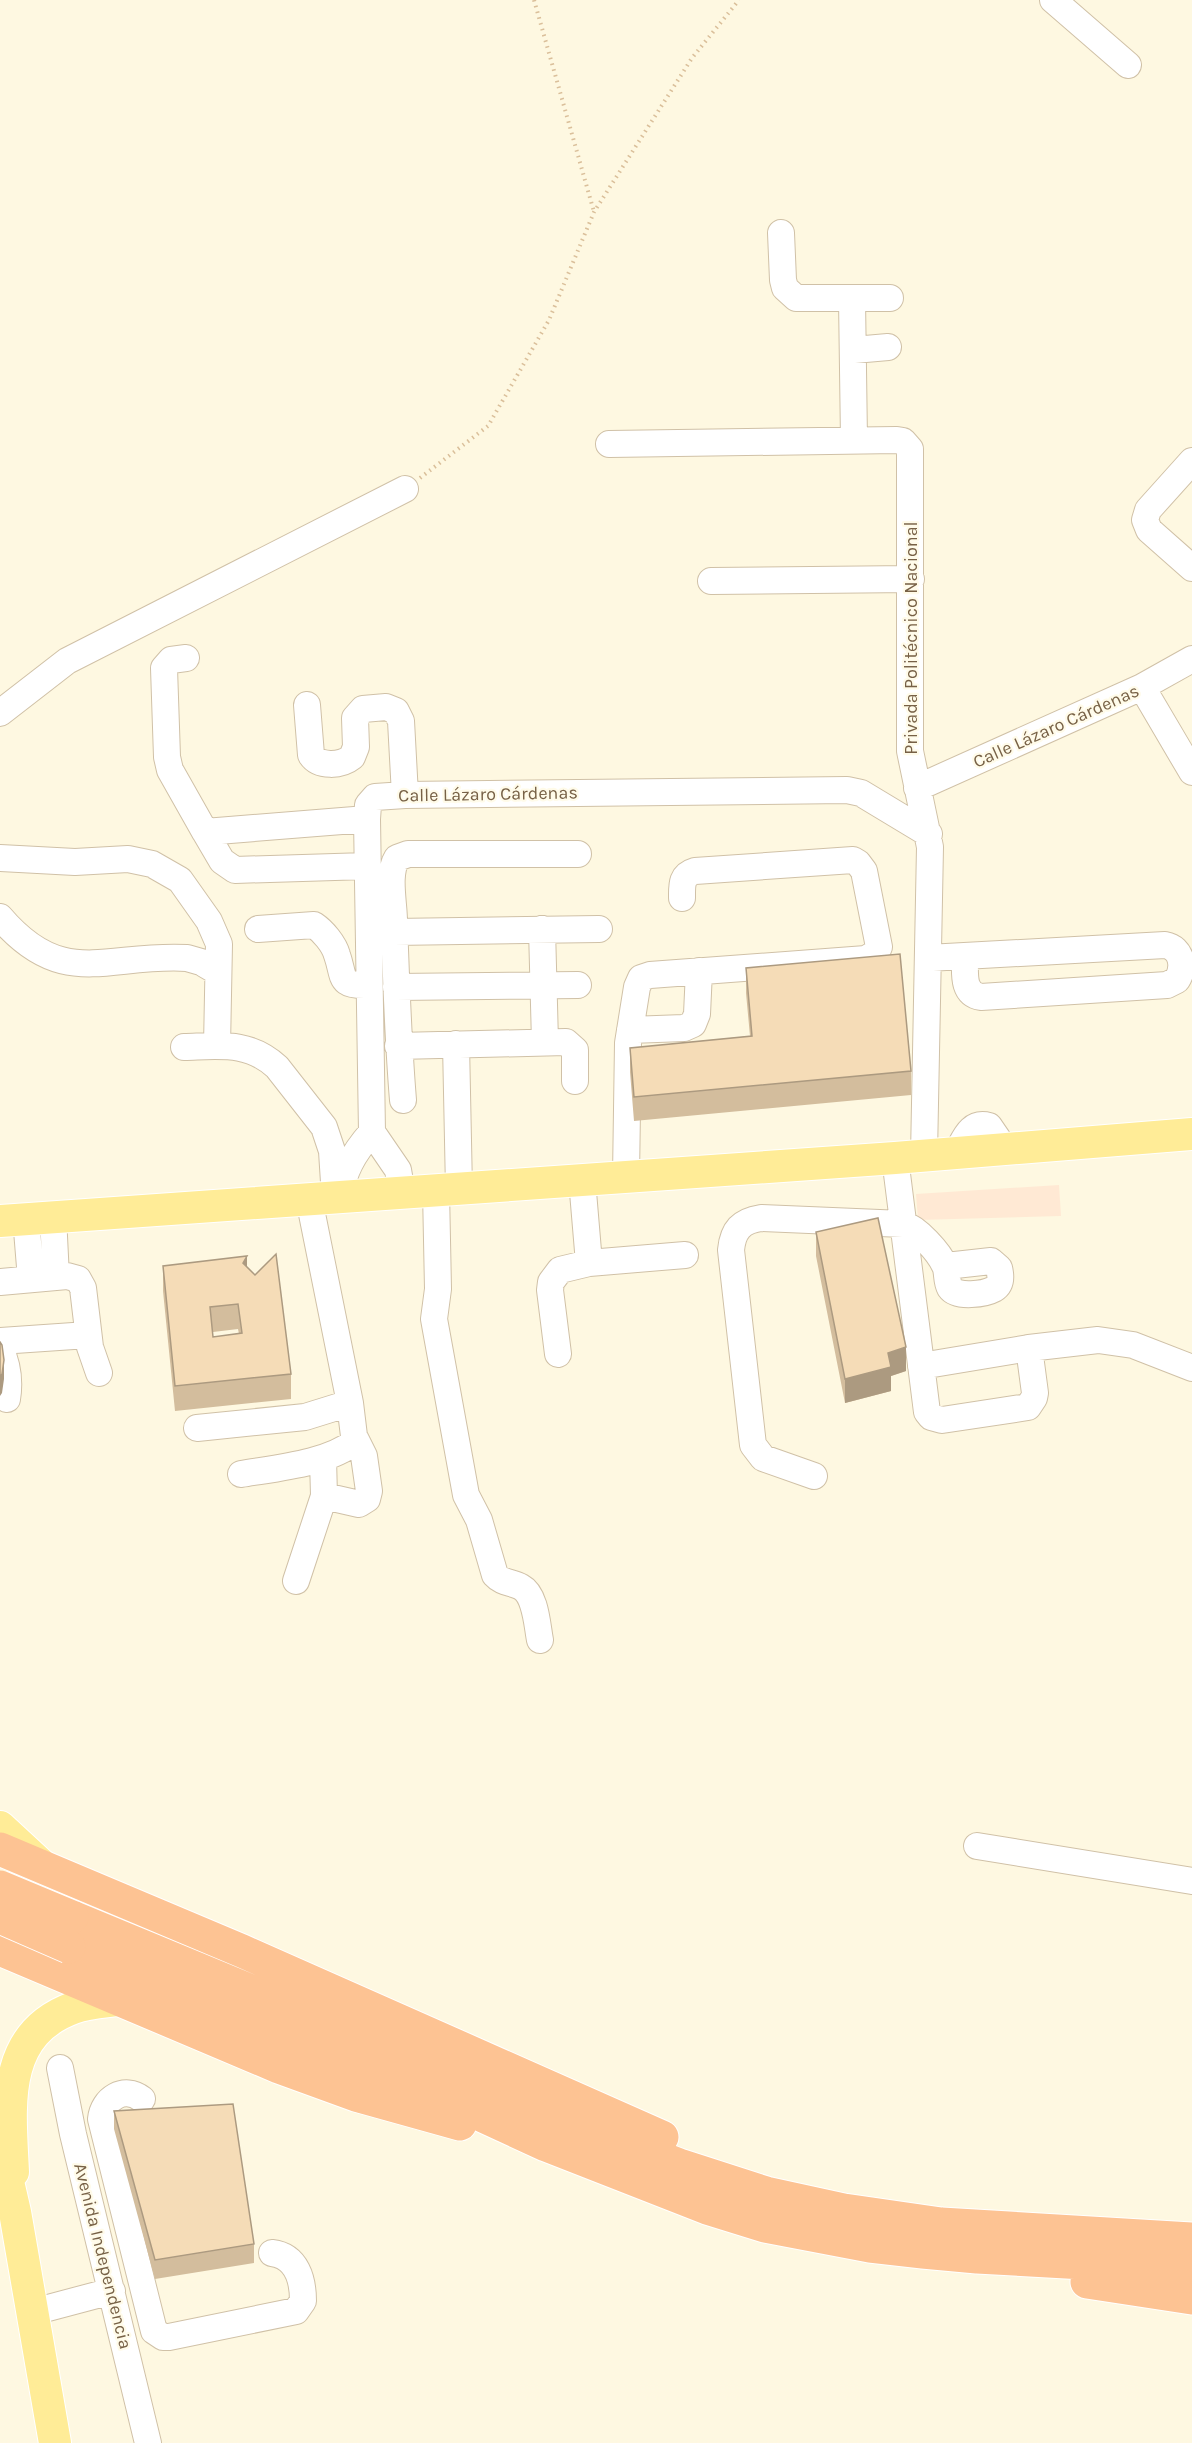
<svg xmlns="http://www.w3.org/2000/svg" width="1192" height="2443" viewBox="0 0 1192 2443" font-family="Karla,sans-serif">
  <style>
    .commercial { fill: #ffe9d4 }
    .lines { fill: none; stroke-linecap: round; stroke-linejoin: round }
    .minor-casing { stroke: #d0c1a7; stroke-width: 28 }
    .major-casing { stroke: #fff; stroke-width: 34 }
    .highway-casing { stroke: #fff; stroke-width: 35 }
    .path { stroke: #dabf9a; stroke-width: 4; stroke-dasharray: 1.5 4.5; stroke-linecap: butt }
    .minor { stroke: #fff; stroke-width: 26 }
    .major { stroke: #ffec97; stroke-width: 32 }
    .highway { stroke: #fdc393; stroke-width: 33 }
    .highway-bridge-casing { stroke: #fff; stroke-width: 35; stroke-linecap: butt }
    .highway-bridge { stroke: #fdc393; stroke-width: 33 }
    .wall { fill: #d3bd9d; fill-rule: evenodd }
    .shaded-wall { fill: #ac9a80 }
    .building { fill: #f5dcb7; stroke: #ac9a80; stroke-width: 1.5; fill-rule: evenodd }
    .labels { text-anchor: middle; stroke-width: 4.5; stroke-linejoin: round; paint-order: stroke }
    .street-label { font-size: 18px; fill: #776146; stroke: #fffbe9 }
  </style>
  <rect width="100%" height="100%" fill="#fef8e1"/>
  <!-- commercial -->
  <path class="commercial" d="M 1059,1185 L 1061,1216 L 918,1220 L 916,1194 Z"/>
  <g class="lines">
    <!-- minor casing -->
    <g class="minor-casing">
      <path id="minor" d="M 1053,0 L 1128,65
        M 781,233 L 783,280 L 785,288 L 796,298 L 890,298
        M 852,299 L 854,440
        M 854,350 L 888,347
        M 609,444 L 897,440 L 903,441 L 910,449 L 910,751 L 930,847 L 924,1155
        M 1192,461 L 1148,510 L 1145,520 L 1149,530 L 1192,568
        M 711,581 L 911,579
        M 186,658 L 171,660 L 164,668 L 167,757 L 170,770 L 205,832
        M 1142,687 L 1192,772
        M 307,705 L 311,755 C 319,767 341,766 352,757 L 356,747 L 355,718 L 363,709 L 386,707 L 396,711 L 401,721 L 405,795
        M 0,713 L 67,661 L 405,489
        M 917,788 L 1142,687 L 1192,659
        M 367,819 L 205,832 L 222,861 L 235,870 L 367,866
        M 0,858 L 75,862 L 128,859 L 152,864 L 180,880 L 209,921 L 219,944 L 217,1046
        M 0,917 C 63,991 107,953 187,958 L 201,962 L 218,972
        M 258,929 L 314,925 C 323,931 334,944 337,955 C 345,978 338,986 368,985
        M 542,929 L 545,1042
        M 394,932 L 599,929
        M 928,958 L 1165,945 C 1182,948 1185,967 1177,980 L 1167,985 L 981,997 C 962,994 965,973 965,958
        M 396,987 L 578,985
        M 630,1030 L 684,1028 L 693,1024 L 697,1014 L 699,971
        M 456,1044 L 459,1189
        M 398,1046 L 566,1042 L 575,1050 L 575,1081
        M 184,1047 C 220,1046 249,1041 277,1067 L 324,1127 L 332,1151 L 335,1198
        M 403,1100 C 398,1040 396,981 394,921 C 394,903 387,874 397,858 L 408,854 L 578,854
        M 957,1152 C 965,1138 970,1121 989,1126 L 1004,1148
        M 895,1158 L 927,1412 L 931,1417 L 942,1420 L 1028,1407 L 1034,1398 L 1035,1393 L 1029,1348
        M 626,1176 L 628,1043 L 637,987 L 641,978 L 650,975 L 866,959 L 876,953 L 879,947 L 864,871 L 858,863 L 853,860 L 695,871 C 681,875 682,885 682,898
        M 582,1180 L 589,1263
        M 436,1191 L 438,1289 L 434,1319 L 466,1495 L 479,1520 L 495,1575 C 502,1583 512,1582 521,1587 C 536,1595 537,1625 540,1640
        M 402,1193 L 398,1170 L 372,1132 L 367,819 L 368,805 L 375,797 L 405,795 L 847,790 L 861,793 L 929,834
        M 341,1195 C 342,1171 356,1150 372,1132
        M 309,1199 L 350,1403 L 354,1436 L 364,1456 L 369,1491 L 367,1499 L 359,1504 L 324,1496
        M 53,1216 L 56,1277
        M 26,1218 L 31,1279
        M 0,1282 L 67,1276 L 78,1279 L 83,1288 L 90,1347 L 99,1373
        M 0,1341 L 88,1335
        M 0,1348 C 8,1365 10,1381 7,1399
        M 558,1354 L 550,1290 L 551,1282 L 560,1270 L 589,1263 L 685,1255
        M 921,1366 L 1029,1348 L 1098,1340 L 1133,1345 L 1192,1368
        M 197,1428 L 305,1417 L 350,1403
        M 241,1474 C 276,1468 327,1464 356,1441
        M 814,1476 L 763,1458 L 753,1445 L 731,1250 C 733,1230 741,1221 761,1218 L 903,1224 C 917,1228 939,1252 945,1266 C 948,1272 946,1281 950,1288 C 957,1298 985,1294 994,1289 C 1002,1284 1001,1276 999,1268 L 991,1261 L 946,1266
        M 296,1581 L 324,1496 L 323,1458
        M 977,1846 L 1192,1881
        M 60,2068 L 73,2134 L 148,2443
        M 142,2099 C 124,2085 103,2099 101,2119 L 154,2331 L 163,2337 L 169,2337 L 296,2311 L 303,2301 C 303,2280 297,2256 272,2253
        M 33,2312 L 112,2291"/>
    </g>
    <!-- major casing -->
    <g class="major-casing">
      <path id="major" d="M 0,1221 L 895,1158 L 1192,1134
        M 0,1827 L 40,1864
        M 0,2147 L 15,2212 L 55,2443
        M 13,2172 C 10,2107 0,2035 73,2008 C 87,2003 103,2002 118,2000"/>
    </g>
    <!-- highway casing -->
    <g class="highway-casing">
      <path id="highway" d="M 0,1849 L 242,1951 L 662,2137
        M 72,1917 L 583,2128 L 679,2165 L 766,2193 L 844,2210 L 941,2224 L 1192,2239
        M 69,1947 L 210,2006 L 455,2103 L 546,2145 L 707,2208 L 765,2226 L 870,2246 L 923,2252 L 977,2257 L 1192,2269
        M 0,1949 L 279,2067 L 356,2095 L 460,2124
        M 1087,2282 L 1192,2298"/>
    </g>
    <!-- path -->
    <path class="path" d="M 534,0 L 594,212
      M 420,478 L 488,426 L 549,320 L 594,212 L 692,58 L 739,0"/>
    <!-- minor -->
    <use href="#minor" class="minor"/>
    <!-- major -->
    <use href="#major" class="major"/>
    <!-- highway -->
    <use href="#highway" class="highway"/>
    <!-- highway-bridge casing -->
    <g class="highway-bridge-casing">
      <path id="highway-bridge" d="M 0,1887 L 72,1917
        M 0,1917 L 69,1947"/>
    </g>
    <!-- highway-bridge -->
    <use href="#highway-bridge" class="highway-bridge"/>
  </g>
  <!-- wall -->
  <path class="wall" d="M 746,968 L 911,1071 L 911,1095 L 634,1121 L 630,1072 L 630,1048 L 750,1036 L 746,993 Z
    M 816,1232 L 906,1371 L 891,1376 L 891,1391 L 845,1403 L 816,1256 Z
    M 163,1266 L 247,1267 L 291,1374 L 291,1399 L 175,1411 L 163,1291 ZM 238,1329 L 239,1334 L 213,1337 L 213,1332 Z
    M 114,2111 L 254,2244 L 254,2263 L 155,2279 L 114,2129 Z"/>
  <!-- shaded-wall -->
  <path class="shaded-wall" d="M 247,1256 L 247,1280 L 243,1263 Z
    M 906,1347 L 906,1371 L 891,1376 L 891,1391 L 845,1403 L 845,1379 L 888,1353 Z
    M 4,1360 L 4,1379 L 2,1393 L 0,1396 L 0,1377 Z"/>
  <!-- building -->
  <path class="building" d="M 900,954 L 911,1071 L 634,1097 L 630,1048 L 752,1036 L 746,968 Z
    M 878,1218 L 906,1347 L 888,1353 L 891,1367 L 845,1379 L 816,1232 Z
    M 276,1254 L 291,1374 L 175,1386 L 163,1266 L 247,1256 L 243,1263 L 255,1275 ZM 238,1304 L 242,1333 L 213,1337 L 210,1307 Z
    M 0,1342 L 2,1345 L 4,1360 L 2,1374 L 0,1377 Z
    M 233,2104 L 254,2244 L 155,2260 L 114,2111 Z"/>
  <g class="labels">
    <!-- street labels -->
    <g class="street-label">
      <text transform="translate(911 638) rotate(-90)" y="6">Privada Politécnico Nacional</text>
      <text transform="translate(1056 726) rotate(-24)" y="6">Calle Lázaro Cárdenas</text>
      <text transform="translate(488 794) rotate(-1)" y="6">Calle Lázaro Cárdenas</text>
      <text transform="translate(103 2256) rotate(76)" y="6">Avenida Independencia</text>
    </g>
  </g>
</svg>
